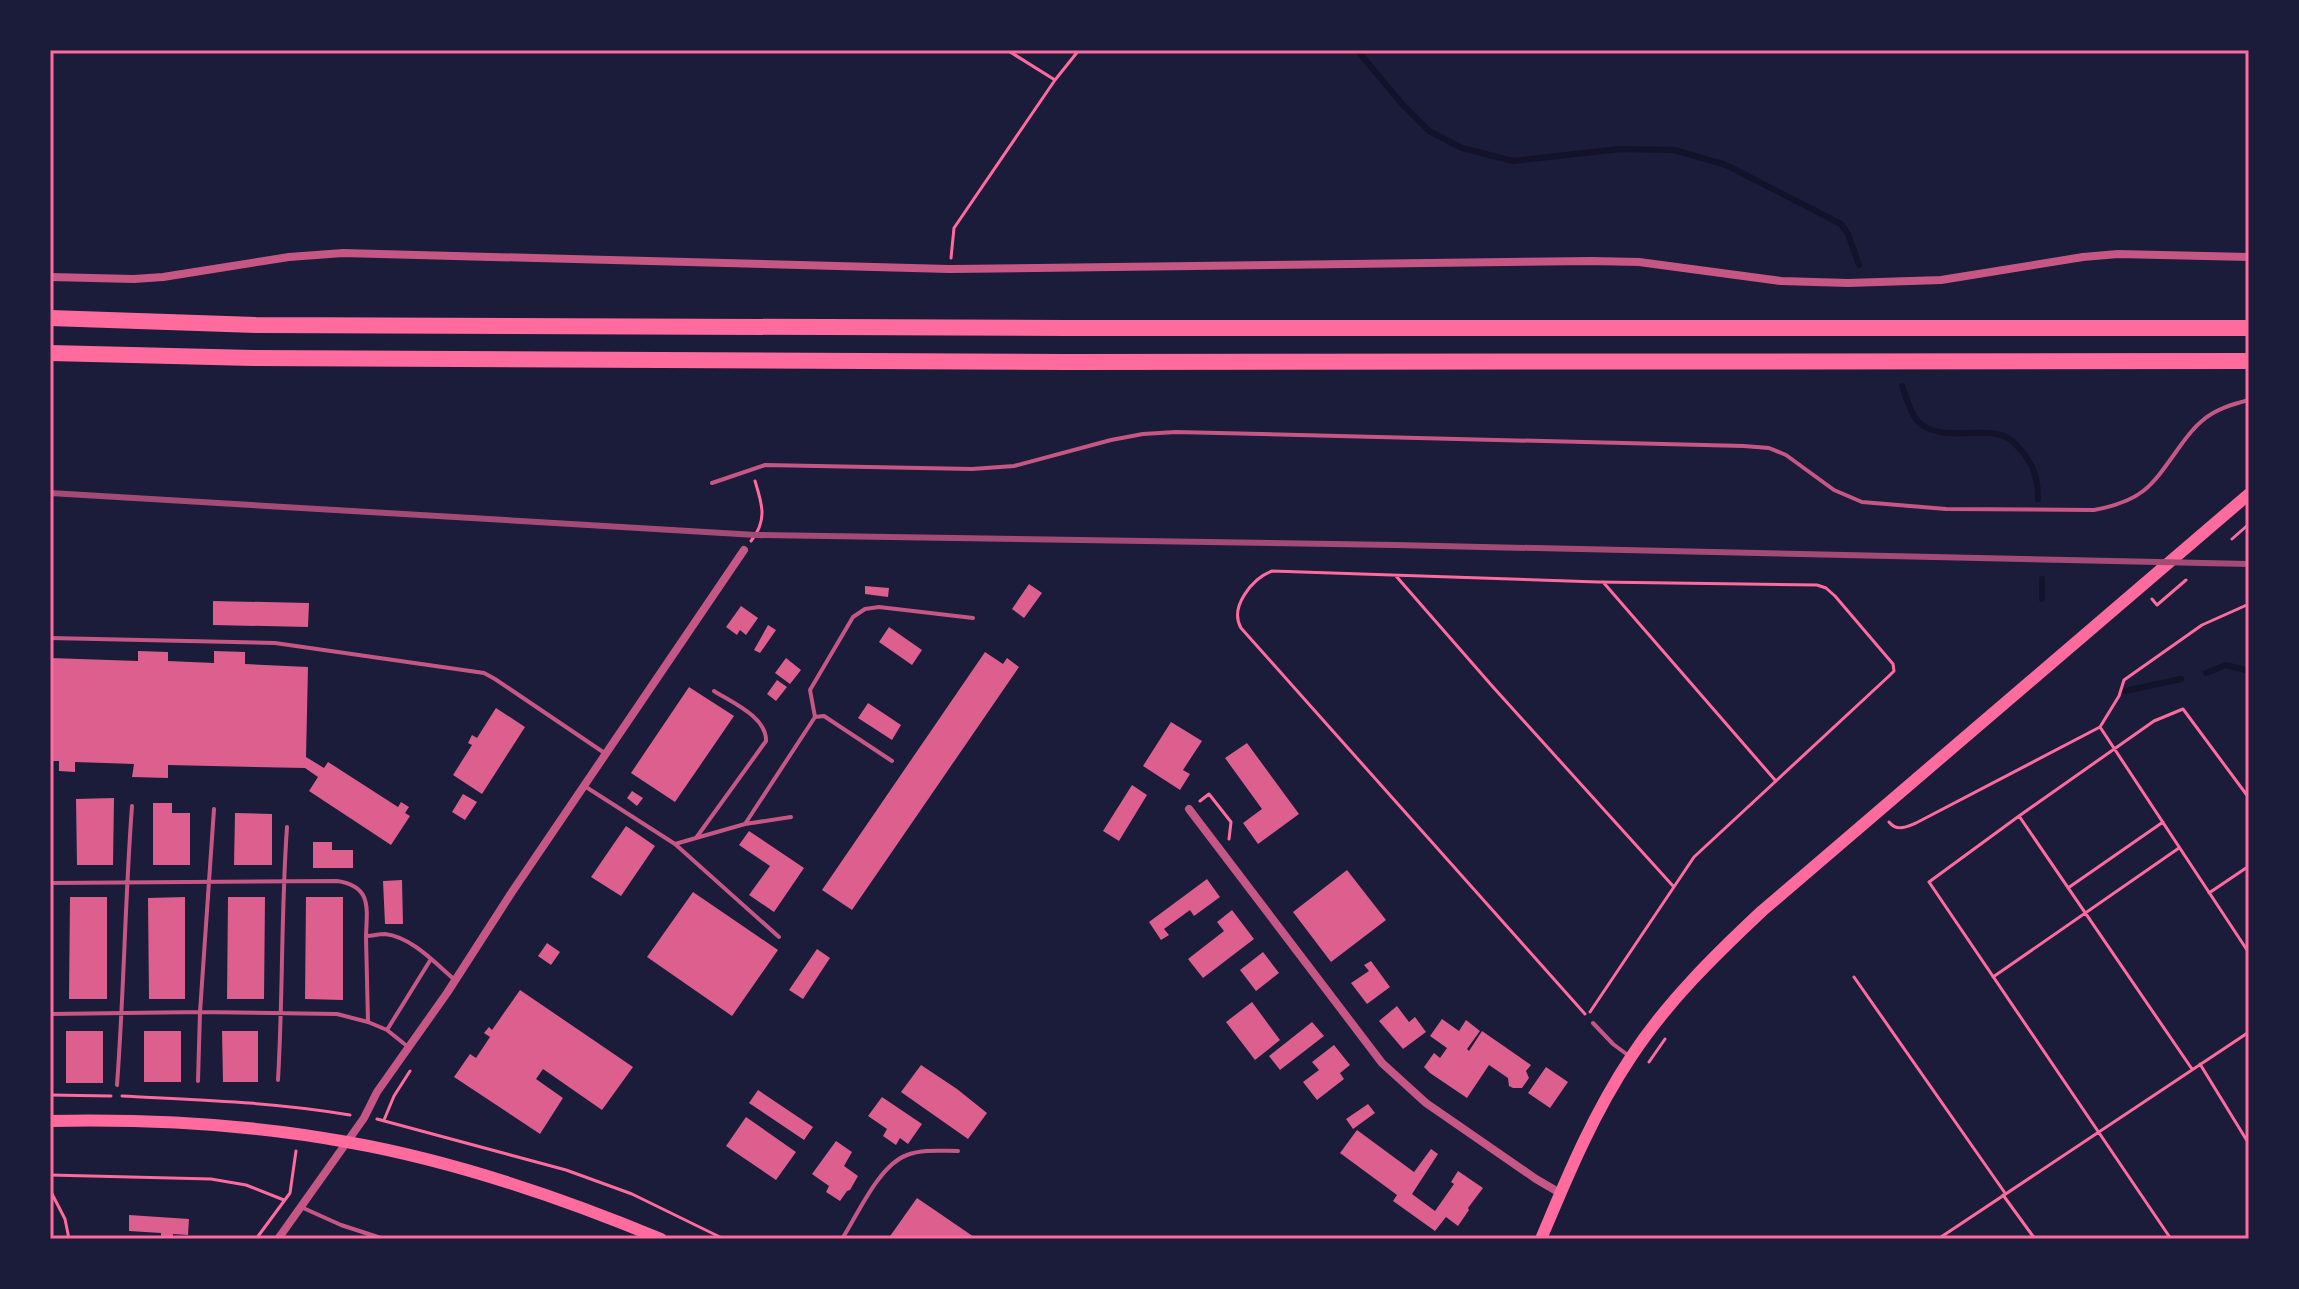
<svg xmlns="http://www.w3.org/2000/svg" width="2299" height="1289" viewBox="0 0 2299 1289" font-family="'Roboto Condensed',sans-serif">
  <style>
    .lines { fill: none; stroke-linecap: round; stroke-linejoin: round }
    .stream { stroke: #12122b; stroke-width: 6 }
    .building { fill: #dd5f8e }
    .path { stroke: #ff6b9d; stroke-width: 3 }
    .service { stroke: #c65784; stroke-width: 4 }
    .minor { stroke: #c65784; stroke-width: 8 }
    .secondary { stroke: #ff6b9d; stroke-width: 12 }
    .motorway { stroke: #ff6b9d; stroke-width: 16 }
    .rail { stroke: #a44b75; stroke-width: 6 }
    .neatline { fill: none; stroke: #ff6b9d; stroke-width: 3 }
  </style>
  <rect width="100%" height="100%" fill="#1b1b3a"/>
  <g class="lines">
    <!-- stream -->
    <path class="stream" d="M 1357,50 L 1403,105 L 1429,131 L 1462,148 L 1513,161 L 1620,149 L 1674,150 L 1726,165 L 1841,224 L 1848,234 L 1859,265
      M 1902,386 C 1907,398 1910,415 1921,424 C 1943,442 1983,426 2006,437 C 2013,440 2019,448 2024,454 C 2035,468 2038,482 2038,499
      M 2042,579 L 2042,599
      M 2206,673 L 2226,665 L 2249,671
      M 2125,691 L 2181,679"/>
  </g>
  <!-- building -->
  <path class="building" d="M 1029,584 L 1042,593 L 1024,618 L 1012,609 Z
    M 865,586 L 889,588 L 888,597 L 865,594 Z
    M 213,601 L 309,603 L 308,627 L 213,625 Z
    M 741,606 L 758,618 L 746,635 L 740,630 L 737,635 L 726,627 Z
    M 768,625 L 776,630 L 760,653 L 754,650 Z
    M 889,627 L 922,650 L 912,665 L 879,642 Z
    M 138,651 L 168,652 L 168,661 L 214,663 L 214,651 L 245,652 L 245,664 L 308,667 L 306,757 L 324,768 L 328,762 L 398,807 L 401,802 L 409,807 L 405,813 L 410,816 L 391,845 L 309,791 L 318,777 L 305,768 L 168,765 L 168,778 L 132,777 L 134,764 L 75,762 L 75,772 L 59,771 L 59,761 L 50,761 L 50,658 L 138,661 Z
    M 985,652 L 1003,664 L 1007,658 L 1019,667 L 852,910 L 822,890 Z
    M 786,658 L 801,670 L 790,684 L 775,673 Z
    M 777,680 L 787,687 L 776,701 L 767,694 Z
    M 689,687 L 734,716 L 675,802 L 631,773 Z
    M 868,703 L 901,725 L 892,740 L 858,718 Z
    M 496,708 L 525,727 L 482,794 L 453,775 L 472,745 L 468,743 L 472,735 L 477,738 Z
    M 1171,722 L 1202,741 L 1183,770 L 1190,774 L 1180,790 L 1143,766 Z
    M 1247,743 L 1299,814 L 1258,844 L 1243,823 L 1262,809 L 1225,758 Z
    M 1132,785 L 1147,795 L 1119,841 L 1103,831 Z
    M 632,791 L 643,798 L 637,806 L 627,798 Z
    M 463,794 L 477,802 L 465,820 L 452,812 Z
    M 114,798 L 113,865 L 77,865 L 76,799 Z
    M 153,803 L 172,803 L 172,813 L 190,813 L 190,865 L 153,865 Z
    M 235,813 L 272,814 L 272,865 L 234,865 Z
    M 626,826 L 655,846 L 621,896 L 591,877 Z
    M 749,831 L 804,868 L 774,912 L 749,895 L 770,866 L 739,845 Z
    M 313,842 L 332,842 L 332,850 L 353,850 L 353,868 L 313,868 Z
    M 1347,870 L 1386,920 L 1331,962 L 1293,912 Z
    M 1207,879 L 1220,897 L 1194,916 L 1190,910 L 1164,929 L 1169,935 L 1161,940 L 1149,922 Z
    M 402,880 L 403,924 L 385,924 L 383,881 Z
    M 693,892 L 778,950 L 732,1016 L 647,957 Z
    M 70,897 L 107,897 L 107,999 L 69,999 Z
    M 185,897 L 185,999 L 149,999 L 148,898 Z
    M 228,897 L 265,897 L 264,999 L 227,999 Z
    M 306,897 L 343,897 L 343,1000 L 305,999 Z
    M 1232,910 L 1254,939 L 1203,978 L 1188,959 L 1224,931 L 1217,922 Z
    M 547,943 L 560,952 L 551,965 L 538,956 Z
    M 817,949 L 830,958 L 803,999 L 789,990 Z
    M 1263,952 L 1279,973 L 1256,991 L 1240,970 Z
    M 1371,961 L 1390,987 L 1367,1004 L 1351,983 L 1369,971 L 1364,965 Z
    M 520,990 L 633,1067 L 602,1110 L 543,1069 L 536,1079 L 563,1098 L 540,1134 L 454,1077 L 470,1054 L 476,1058 L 490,1037 L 484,1033 L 489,1027 L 492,1030 Z
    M 1252,1002 L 1280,1040 L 1255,1060 L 1226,1022 Z
    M 1397,1006 L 1409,1022 L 1415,1017 L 1426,1032 L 1403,1049 L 1379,1021 Z
    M 1442,1019 L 1459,1031 L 1466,1020 L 1480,1031 L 1467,1049 L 1469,1051 L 1482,1031 L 1531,1065 L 1526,1071 L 1529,1078 L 1522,1088 L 1513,1088 L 1509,1086 L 1508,1078 L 1489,1065 L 1467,1098 L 1430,1073 L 1424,1067 L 1434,1053 L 1440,1058 L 1447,1048 L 1430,1036 Z
    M 1312,1022 L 1324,1036 L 1280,1070 L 1269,1056 Z
    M 66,1031 L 103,1031 L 103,1083 L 66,1083 Z
    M 144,1031 L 181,1031 L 181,1082 L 144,1082 Z
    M 222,1031 L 258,1031 L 258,1082 L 223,1082 Z
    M 1334,1045 L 1350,1065 L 1340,1073 L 1344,1079 L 1317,1100 L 1303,1082 L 1319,1070 L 1312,1062 Z
    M 921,1065 L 957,1089 L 987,1113 L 968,1139 L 901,1092 Z
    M 1546,1067 L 1568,1082 L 1550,1108 L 1528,1093 Z
    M 758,1090 L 813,1127 L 804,1140 L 749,1103 Z
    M 882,1097 L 922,1124 L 908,1144 L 900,1138 L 896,1145 L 883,1136 L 887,1129 L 868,1116 Z
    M 1368,1104 L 1375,1113 L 1353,1129 L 1346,1119 Z
    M 746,1117 L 796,1152 L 776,1180 L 726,1146 Z
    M 1357,1130 L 1414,1172 L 1431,1149 L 1438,1154 L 1412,1194 L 1435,1211 L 1454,1184 L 1451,1182 L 1458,1171 L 1483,1188 L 1468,1208 L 1469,1210 L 1458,1226 L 1446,1217 L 1435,1231 L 1393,1201 L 1397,1195 L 1340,1153 Z
    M 836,1141 L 852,1152 L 844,1166 L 858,1176 L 850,1190 L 847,1191 L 840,1201 L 826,1192 L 829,1186 L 812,1174 Z
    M 917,1198 L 977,1239 L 888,1239 Z
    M 129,1215 L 189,1219 L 188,1235 L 173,1234 L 173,1239 L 161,1239 L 161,1233 L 129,1231 Z"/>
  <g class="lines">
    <!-- path -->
    <path class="path" d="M 1007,50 L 1055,80
      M 951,258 L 954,228 L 1055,80 L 1079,50
      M 2232,539 L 2249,524
      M 751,541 C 768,520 762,504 755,481
      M 1396,576 L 1493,687 L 1673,886
      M 1603,582 L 1775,780
      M 2152,599 L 2157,605 L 2186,580
      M 2100,727 L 2119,696 L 2124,680 L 2202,625 L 2249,604
      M 1200,801 L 1209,794 L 1231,822 L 1229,839
      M 2019,816 L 1929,882 L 2171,1239
      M 1889,822 C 1897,832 1906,827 1916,823 L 2100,727 L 2249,953
      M 2068,888 L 2163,822
      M 2209,893 L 2249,866
      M 1854,977 L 2005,1193
      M 1993,977 L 2179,848
      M 1585,1014 L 1241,628 C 1229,607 1252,579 1272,571 L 1598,582 L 1817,585 L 1826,588 L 1835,596 L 1893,664 L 1894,671 L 1889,676 L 1694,857 L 1590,1012
      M 1649,1062 L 1665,1039
      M 2200,1064 L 2249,1144
      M 2192,1069 L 2019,816 L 2154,721 L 2183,709 L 2249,798
      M 50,1095 L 111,1096
      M 122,1096 C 199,1100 274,1102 350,1115
      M 377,1119 L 566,1170 L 632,1194 L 724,1239
      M 384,1120 L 394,1096 L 410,1071
      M 50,1175 L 211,1179 L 246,1185 L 284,1200
      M 50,1190 L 65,1219 L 69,1239
      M 2003,1195 L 2035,1239
      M 256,1239 L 290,1193 L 296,1151
      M 1938,1239 L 2249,1032"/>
    <!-- service -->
    <path class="service" d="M 712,483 L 765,465 L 972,469 L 1014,466 L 1111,440 L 1143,434 L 1176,432 L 1744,446 L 1769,448 L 1786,455 L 1834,490 L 1862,502 L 1946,509 L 2094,510 C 2142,501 2151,487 2178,449 C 2185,439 2193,428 2203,420 C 2216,409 2233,404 2249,400
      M 50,638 L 275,643 L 484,673 L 495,679 L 606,754
      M 815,717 L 824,716 L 892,761
      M 586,787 L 675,844 L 779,937
      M 745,824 L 815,717 L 810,690 L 853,617 L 865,609 L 879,607 L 973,618
      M 696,838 L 766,741 C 767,717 731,702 714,691
      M 675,844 L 745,824 L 791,817
      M 50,883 L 337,881 C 372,886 367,908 366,936 C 372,936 379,934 385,934 C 412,937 436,964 455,980
      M 50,899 L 51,800
      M 366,937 L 368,1022
      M 50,1014 L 200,1012 L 337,1014 L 368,1022 L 387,1030 L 407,1046
      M 1593,1023 L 1613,1044 L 1629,1056
      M 387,1030 L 431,959
      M 278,1080 C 283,996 281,911 287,827
      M 198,1081 L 200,1012 L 214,809
      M 117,1085 C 124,992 125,899 132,806
      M 301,1207 L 341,1225 L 384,1239
      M 842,1239 C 858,1214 879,1165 907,1155 C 923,1149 941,1151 958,1151"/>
    <!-- minor -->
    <path class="minor" d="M 50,277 L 134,279 L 163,277 L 289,257 L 343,253 L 949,269 L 1592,261 L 1639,262 L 1781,281 L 1848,283 L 1941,280 L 2083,257 L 2118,254 L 2249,257
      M 1189,809 L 1382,1063 L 1426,1103 L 1536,1179 L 1560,1193
      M 278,1239 L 364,1118 L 377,1092 L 447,993 L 512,892 L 744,550"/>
    <!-- secondary -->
    <path class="secondary" d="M 50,1121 C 149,1119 250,1124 347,1142 C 455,1161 560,1197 661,1239
      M 1541,1239 C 1567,1177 1593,1114 1631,1057 C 1667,1002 1714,956 1762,911 L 2249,494"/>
    <!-- motorway -->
    <path class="motorway" d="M 50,318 L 256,325 L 1067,328 L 2249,328
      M 50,353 L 253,358 L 1066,362 L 2249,361"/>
    <!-- rail -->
    <path class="rail" d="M 50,493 L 756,535 L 1395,545 L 2249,564"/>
  </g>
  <!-- border -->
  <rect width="2299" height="1289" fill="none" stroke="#1b1b3a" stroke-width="104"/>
  <rect x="52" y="52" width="2195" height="1185" class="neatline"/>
</svg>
